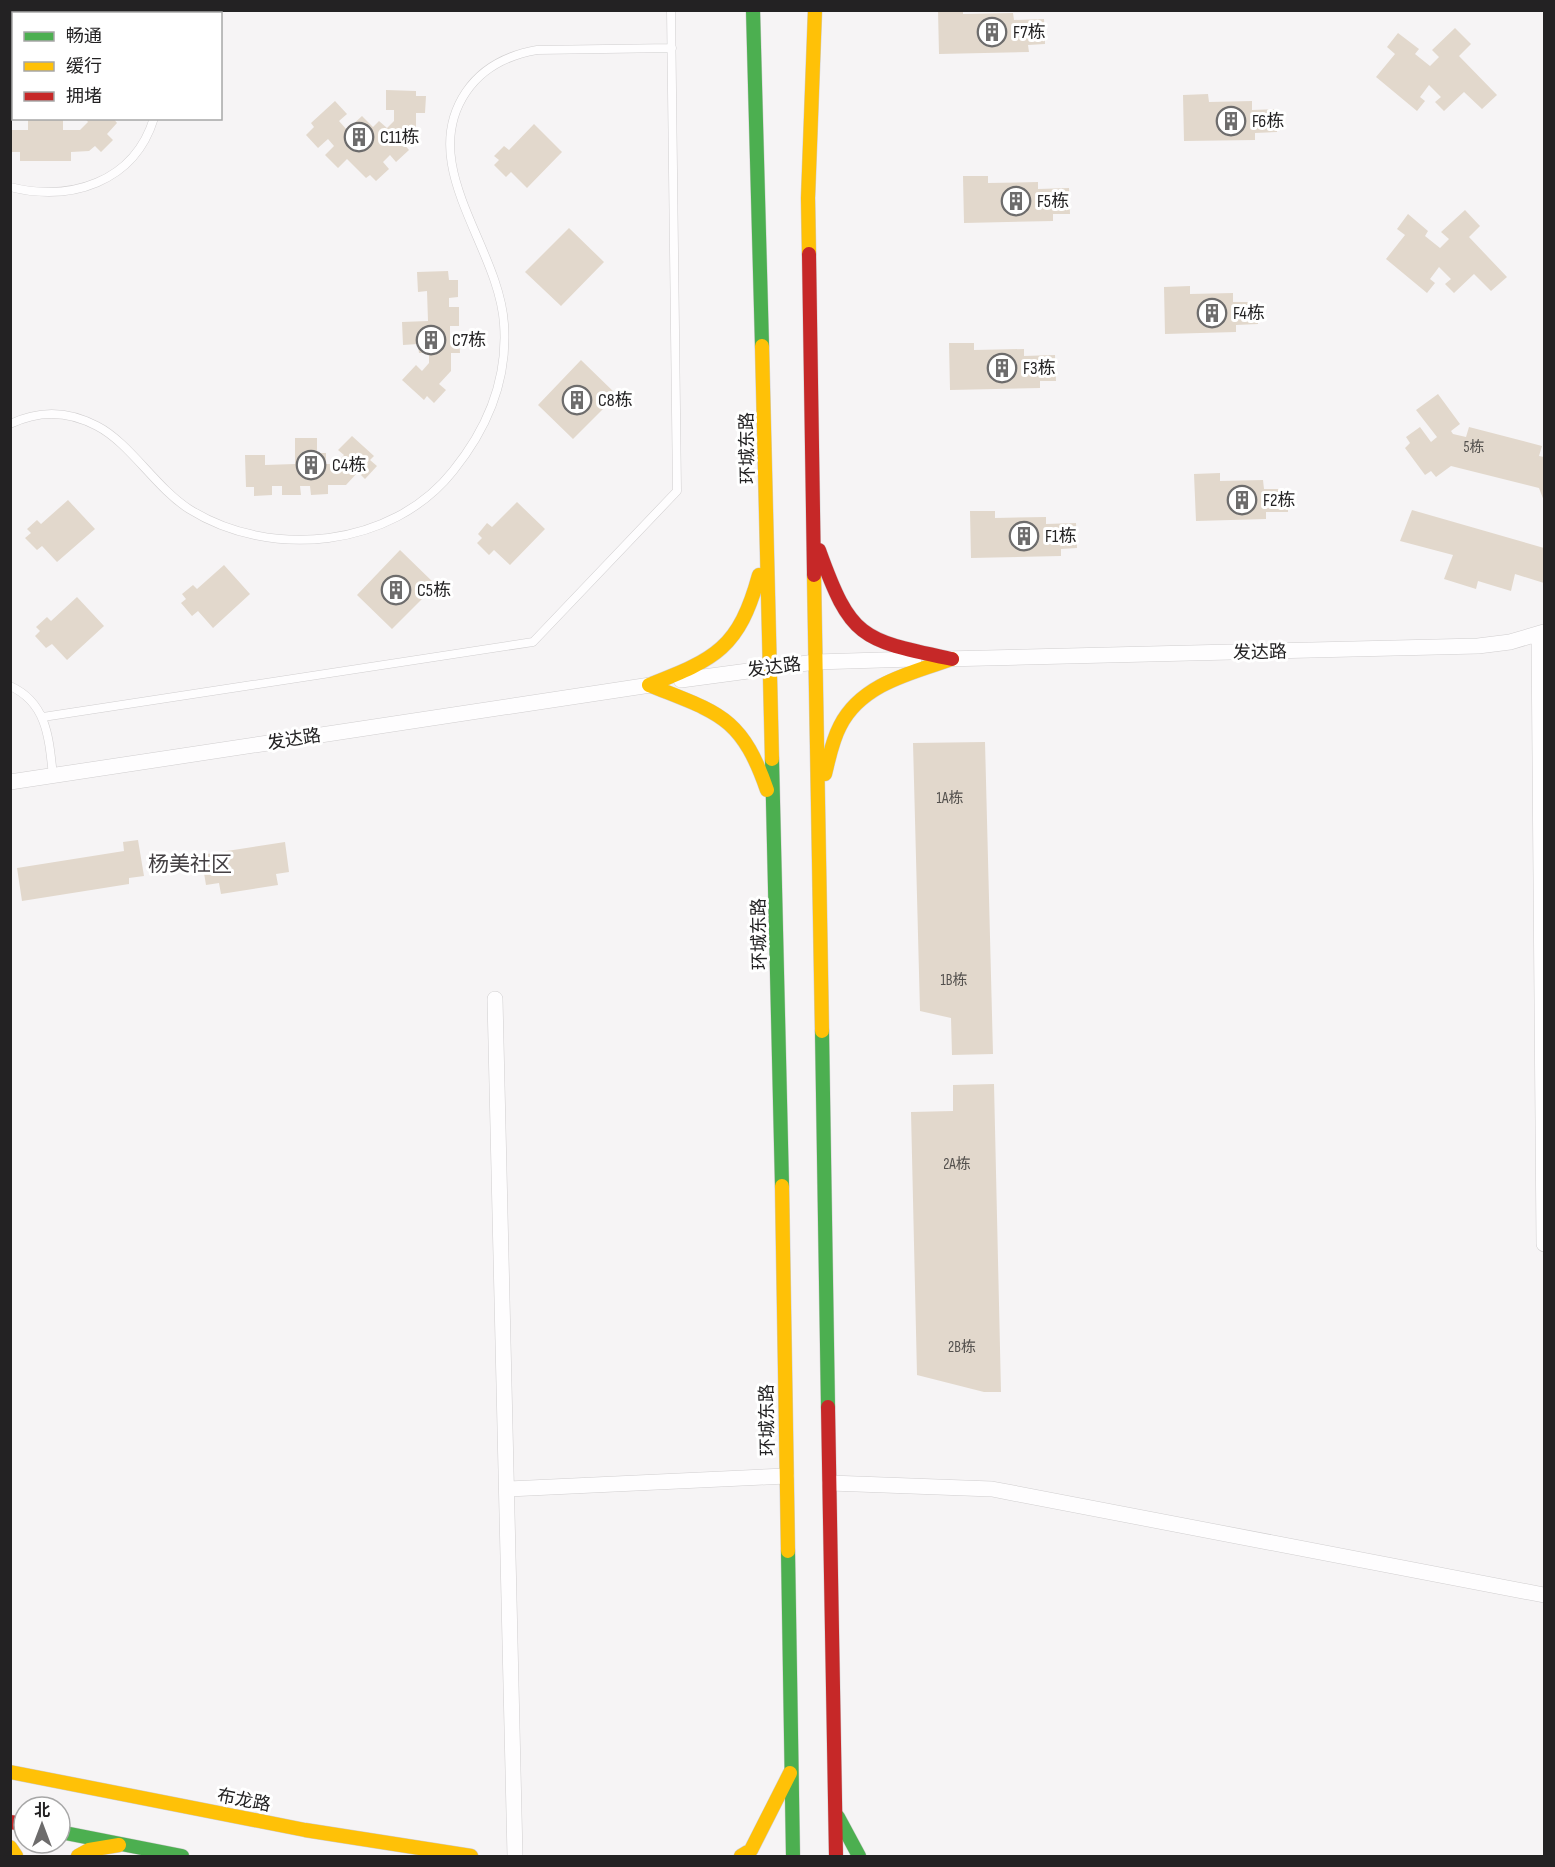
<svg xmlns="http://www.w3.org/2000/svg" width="1555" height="1867" viewBox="0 0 1555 1867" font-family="'Sofia Sans Condensed','Noto Sans SC',sans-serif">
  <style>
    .building { fill: #e2d8cc }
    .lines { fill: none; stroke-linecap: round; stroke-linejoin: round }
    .lane-casing { stroke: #d0cecf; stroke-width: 9 }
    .street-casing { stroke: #d0cecf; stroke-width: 16 }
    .fast-casing { stroke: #d0cecf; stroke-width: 15 }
    .slow-casing { stroke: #d0cecf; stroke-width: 15 }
    .jam-casing { stroke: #d0cecf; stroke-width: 15 }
    .lane { stroke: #fefdfe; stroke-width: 8 }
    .street { stroke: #fefdfe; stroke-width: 15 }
    .fast { stroke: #4caf50; stroke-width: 14 }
    .slow { stroke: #ffc107; stroke-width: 14 }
    .jam { stroke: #c62828; stroke-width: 14 }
    .labels { text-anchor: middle; stroke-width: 6; stroke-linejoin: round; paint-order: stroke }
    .number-label { font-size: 15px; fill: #53504d }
    .poi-label { font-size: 18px; fill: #232223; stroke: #fff; text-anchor: start }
    .street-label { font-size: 18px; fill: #232223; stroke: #fff }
    .quarter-label { font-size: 21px; fill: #444043; stroke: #fff }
  </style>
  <rect width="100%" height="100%" fill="#f6f4f5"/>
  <!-- building -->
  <path class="building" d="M 938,10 L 963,10 L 963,14 L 1013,13 L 1014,20 L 1044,19 L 1045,44 L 1028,45 L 1029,52 L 939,54 Z
    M 1455,28 L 1471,44 L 1459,56 L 1497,95 L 1482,109 L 1464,92 L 1444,111 L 1435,102 L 1441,97 L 1429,85 L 1420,97 L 1425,101 L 1417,111 L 1376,77 L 1395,54 L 1387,47 L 1398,33 L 1419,49 L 1415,54 L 1430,66 L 1439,57 L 1432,50 Z
    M 386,90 L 416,91 L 416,96 L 426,96 L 425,113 L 416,113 L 416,131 L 403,143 L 409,150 L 396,162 L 390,155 L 383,162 L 389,169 L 376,181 L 370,175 L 366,178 L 347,159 L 338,168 L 325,155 L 334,146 L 328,139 L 318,148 L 306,135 L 314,127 L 311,123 L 335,101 L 347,114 L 339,121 L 347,130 L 362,116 L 373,127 L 379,121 L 387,128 L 394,121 L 394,110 L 386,110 Z
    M 1208,94 L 1209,102 L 1252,101 L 1252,110 L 1277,109 L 1277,132 L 1255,133 L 1255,140 L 1184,141 L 1183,95 Z
    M 28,118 L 63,119 L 63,130 L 80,130 L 88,122 L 85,118 L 113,118 L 117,123 L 107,134 L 113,140 L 101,152 L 95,146 L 89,151 L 71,152 L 71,161 L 20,161 L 20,152 L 10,152 L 10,130 L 28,130 Z
    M 534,124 L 562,152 L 527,188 L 511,172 L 506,177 L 494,165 L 499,160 L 494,156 L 504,146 L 509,150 Z
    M 963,176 L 988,176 L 988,183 L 1038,182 L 1038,189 L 1069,188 L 1070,214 L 1053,214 L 1053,221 L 964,223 Z
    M 1465,210 L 1480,226 L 1469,237 L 1507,277 L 1491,291 L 1474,274 L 1454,293 L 1445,284 L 1451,279 L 1439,267 L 1430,279 L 1435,283 L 1427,293 L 1386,259 L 1405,235 L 1397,229 L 1408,214 L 1428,231 L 1425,236 L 1440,248 L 1449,239 L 1441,232 Z
    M 569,228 L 604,262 L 561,306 L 525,272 Z
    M 448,271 L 449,280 L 458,280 L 458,297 L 449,298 L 449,307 L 459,307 L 459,326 L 450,326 L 450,336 L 459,335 L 460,353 L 451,353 L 451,371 L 439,384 L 446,390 L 434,403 L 427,396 L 424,400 L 402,380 L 416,365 L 422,371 L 429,363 L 429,353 L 419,353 L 418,344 L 403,345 L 402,322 L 428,321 L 427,291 L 418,292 L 417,272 Z
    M 1190,286 L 1190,294 L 1233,293 L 1233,302 L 1258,302 L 1258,324 L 1236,325 L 1236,332 L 1165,334 L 1164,287 Z
    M 949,343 L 974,343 L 974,350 L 1024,349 L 1024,356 L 1055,355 L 1056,381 L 1040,381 L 1040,388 L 950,390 Z
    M 581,360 L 617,395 L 573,439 L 538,405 Z
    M 1438,394 L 1460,424 L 1451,431 L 1453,434 L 1466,437 L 1469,427 L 1542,446 L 1539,456 L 1544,457 L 1544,501 L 1539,488 L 1451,466 L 1436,477 L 1431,471 L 1425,475 L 1405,448 L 1410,443 L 1406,437 L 1420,427 L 1431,442 L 1437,437 L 1416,410 Z
    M 352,436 L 374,456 L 370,460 L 377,466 L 365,479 L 358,472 L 346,485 L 328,485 L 328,494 L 311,495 L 310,486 L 300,486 L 301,495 L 282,495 L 282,486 L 272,486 L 272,495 L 254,496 L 254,487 L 246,487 L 245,455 L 265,455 L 265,465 L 295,464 L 295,438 L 317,438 L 317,453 L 326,453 L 326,464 L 336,464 L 344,455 L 338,450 Z
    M 1220,473 L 1220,481 L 1263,480 L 1264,489 L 1288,489 L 1288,512 L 1266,512 L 1266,519 L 1196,521 L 1194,474 Z
    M 68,500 L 95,529 L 57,562 L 42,546 L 37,550 L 25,538 L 31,533 L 27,529 L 37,520 L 41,524 Z
    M 517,502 L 545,529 L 510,565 L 494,550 L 489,555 L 477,543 L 482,538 L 478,534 L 487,523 L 492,527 Z
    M 1412,510 L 1544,548 L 1544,583 L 1515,574 L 1511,591 L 1478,581 L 1476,589 L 1444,579 L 1453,555 L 1400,541 Z
    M 970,511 L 995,511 L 995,518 L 1046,517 L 1046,524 L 1076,523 L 1077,548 L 1061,549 L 1061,556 L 971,558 Z
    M 400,550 L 436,585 L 392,629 L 357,595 Z
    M 224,565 L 250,594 L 213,628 L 198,611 L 192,616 L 181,603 L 186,599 L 182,594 L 193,585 L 197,589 Z
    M 77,597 L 104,626 L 67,660 L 52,644 L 46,648 L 35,636 L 40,631 L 36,627 L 47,617 L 51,621 Z
    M 985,742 L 993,1054 L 952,1055 L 951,1018 L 920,1011 L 913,743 Z
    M 138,840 L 144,876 L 129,878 L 129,884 L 22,901 L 17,868 L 124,851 L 123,842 Z
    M 285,842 L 289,872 L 276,874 L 278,885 L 221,894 L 219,883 L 206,885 L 201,855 Z
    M 994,1084 L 1001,1392 L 984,1392 L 917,1375 L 911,1112 L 953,1111 L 953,1085 Z"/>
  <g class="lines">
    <!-- lane casing -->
    <g class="lane-casing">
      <path id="lane" d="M 160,10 L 160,14
        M 10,187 C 70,202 134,183 154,118
        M 10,424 C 39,410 69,411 97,426 C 130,443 155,487 189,509 C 270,560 392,548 453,471 C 487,429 508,379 504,324 C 499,246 416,166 466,92 C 483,67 508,55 537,50 L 672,48
        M 10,686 C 48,703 49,740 53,776
        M 43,717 L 533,642 L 677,491 L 671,10"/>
    </g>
    <!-- street casing -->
    <g class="street-casing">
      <path id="street" d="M 1539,635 L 1544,1244
        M 944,659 L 1478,646 L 1510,642 L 1544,632
        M 681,680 L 815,662 L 914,659
        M 10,782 L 657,684
        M 495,999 L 515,1856
        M 830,1483 L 992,1489 L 1544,1595
        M 508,1489 L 786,1476"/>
    </g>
    <!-- fast casing -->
    <g class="fast-casing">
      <path id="fast" d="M 753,10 L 762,346
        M 772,759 L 782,1186
        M 822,1031 L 828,1407
        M 788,1551 L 793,1856
        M 838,1817 L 859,1856
        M 60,1832 L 182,1856"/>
    </g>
    <!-- slow casing -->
    <g class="slow-casing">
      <path id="slow" d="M 809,254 L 808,198 L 815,10
        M 762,346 L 772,759
        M 814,575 L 822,1031
        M 649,685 C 716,659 739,648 759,575
        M 649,685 C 718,713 741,715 767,790
        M 825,774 C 829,758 832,741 840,726 C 861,684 911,673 952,659
        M 782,1186 L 788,1551
        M 10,1772 L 305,1830 L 471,1856
        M 10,1847 L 16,1856
        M 78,1856 L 89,1850 L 119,1845
        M 741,1856 L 751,1850 L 790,1773"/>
    </g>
    <!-- jam casing -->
    <g class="jam-casing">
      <path id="jam" d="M 809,254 L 814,575
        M 819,550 C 851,639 861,640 952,659
        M 828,1407 L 836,1856
        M 10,1822 L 24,1824"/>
    </g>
    <!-- lane -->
    <use href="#lane" class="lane"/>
    <!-- street -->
    <use href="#street" class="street"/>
    <!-- fast -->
    <use href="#fast" class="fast"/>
    <!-- slow -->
    <use href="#slow" class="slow"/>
    <!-- jam -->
    <use href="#jam" class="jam"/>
  </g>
  <!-- icons -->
  <defs>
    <g id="building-ring" transform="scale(1.5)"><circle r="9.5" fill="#fff" stroke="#6d6c6c" stroke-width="1.5"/><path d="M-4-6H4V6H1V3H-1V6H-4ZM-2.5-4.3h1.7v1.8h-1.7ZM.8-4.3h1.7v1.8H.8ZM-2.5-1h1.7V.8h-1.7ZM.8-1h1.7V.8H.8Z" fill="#6d6c6c"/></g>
  </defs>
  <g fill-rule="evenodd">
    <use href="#building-ring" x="992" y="32"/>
    <use href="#building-ring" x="1231" y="121"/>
    <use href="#building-ring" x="359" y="137"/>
    <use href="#building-ring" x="1016" y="201"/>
    <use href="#building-ring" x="1212" y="313"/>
    <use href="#building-ring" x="431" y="340"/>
    <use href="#building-ring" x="1002" y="368"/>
    <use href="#building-ring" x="577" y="400"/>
    <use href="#building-ring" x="311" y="465"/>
    <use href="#building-ring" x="1242" y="500"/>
    <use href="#building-ring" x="1024" y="536"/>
    <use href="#building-ring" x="396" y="590"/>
  </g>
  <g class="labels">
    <!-- number labels -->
    <g class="number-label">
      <text x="1474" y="452">5栋</text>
      <text x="950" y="803">1A栋</text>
      <text x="954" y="985">1B栋</text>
      <text x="957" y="1169">2A栋</text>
      <text x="962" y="1352">2B栋</text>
    </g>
    <!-- poi labels -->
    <g class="poi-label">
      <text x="1013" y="38">F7栋</text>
      <text x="1252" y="127">F6栋</text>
      <text x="380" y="143">C11栋</text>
      <text x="1037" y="207">F5栋</text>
      <text x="1233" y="319">F4栋</text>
      <text x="452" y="346">C7栋</text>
      <text x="1023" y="374">F3栋</text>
      <text x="598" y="406">C8栋</text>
      <text x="332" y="471">C4栋</text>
      <text x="1263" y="506">F2栋</text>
      <text x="1045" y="542">F1栋</text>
      <text x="417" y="596">C5栋</text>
    </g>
    <!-- street labels -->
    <g class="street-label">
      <text transform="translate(747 448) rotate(-91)" y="6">环城东路</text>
      <text transform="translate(1260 652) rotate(-1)" y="6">发达路</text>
      <text transform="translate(774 667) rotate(-7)" y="6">发达路</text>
      <text transform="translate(294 739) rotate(-9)" y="6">发达路</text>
      <text transform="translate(759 934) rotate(-91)" y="6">环城东路</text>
      <text transform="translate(767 1420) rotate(-91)" y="6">环城东路</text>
      <text transform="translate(244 1800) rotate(11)" y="6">布龙路</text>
    </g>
    <!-- quarter labels -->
    <g class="quarter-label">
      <text x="190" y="871">杨美社区</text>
    </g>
  </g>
  <!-- border -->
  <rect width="1555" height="1867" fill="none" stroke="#232223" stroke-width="24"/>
  <!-- legend -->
  <rect x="12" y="12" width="210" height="108" fill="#ffffff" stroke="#a7a7a7" stroke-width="1.5"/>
  <rect x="24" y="32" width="30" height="9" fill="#4caf50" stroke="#a7a7a7" stroke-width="1.5"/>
  <text x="66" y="42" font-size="18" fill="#232223">畅通</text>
  <rect x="24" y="62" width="30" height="9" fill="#ffc107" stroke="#a7a7a7" stroke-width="1.5"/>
  <text x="66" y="72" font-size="18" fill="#232223">缓行</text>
  <rect x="24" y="92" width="30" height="9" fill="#c62828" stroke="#a7a7a7" stroke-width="1.5"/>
  <text x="66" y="102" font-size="18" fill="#232223">拥堵</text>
  <!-- north arrow -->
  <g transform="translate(42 1825)"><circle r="28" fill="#ffffff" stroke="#a7a7a7" stroke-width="1.5"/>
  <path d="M0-4.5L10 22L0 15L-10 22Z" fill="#6d6c6c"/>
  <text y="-9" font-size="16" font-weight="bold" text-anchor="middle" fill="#232223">北</text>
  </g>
</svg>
